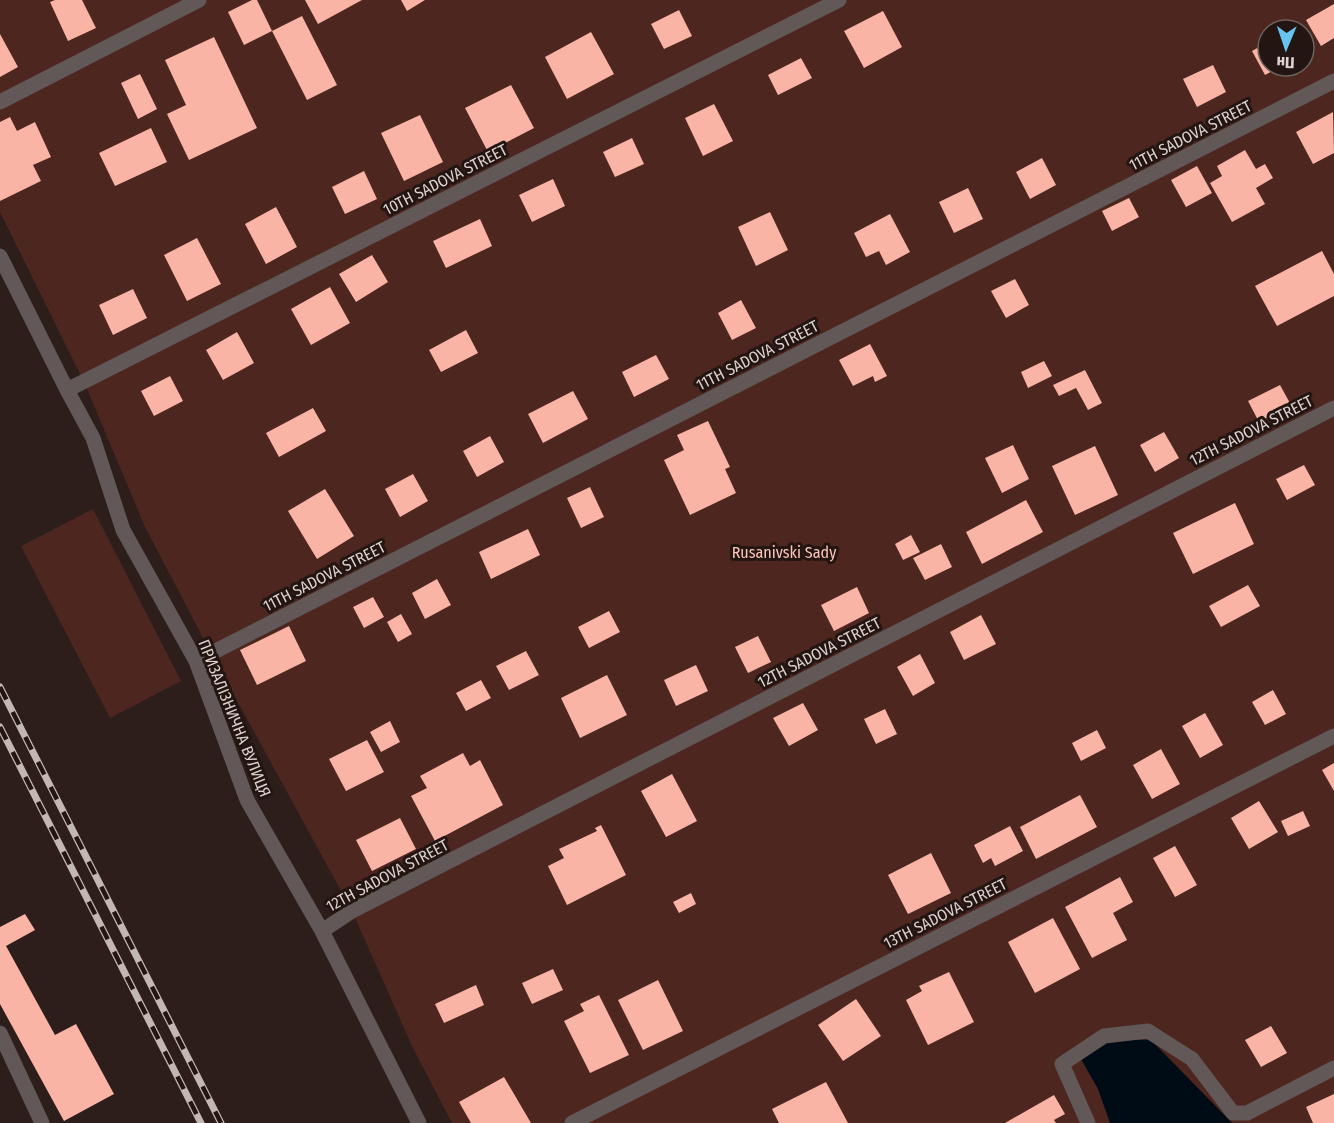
<svg xmlns="http://www.w3.org/2000/svg" width="1334" height="1123" viewBox="0 0 1334 1123" font-family="'Fira Sans Condensed',sans-serif">
  <style>
    .green { fill: #4d261f; fill-rule: evenodd }
    .water { fill: #000c15 }
    .building { fill: #fab4a6 }
    .lines { fill: none; stroke-linecap: round; stroke-linejoin: round }
    .lane { stroke: #615857; stroke-width: 15 }
    .street { stroke: #615857; stroke-width: 15 }
    .rail-casing { stroke: #c3b7b4; stroke-width: 7 }
    .rail { stroke: #231511; stroke-width: 4.5; stroke-dasharray: 14; stroke-linecap: butt }
    .labels { text-anchor: middle; stroke-width: 6; stroke-linejoin: round; paint-order: stroke }
    .street-label { font-size: 16px; fill: #ddd2cf; stroke: #231511 }
    .park-label { font-size: 16px; fill: #fec5b9; stroke: #231511 }
  </style>
  <rect width="100%" height="100%" fill="#2d1e1b"/>
  <!-- green -->
  <path class="green" d="M 0,0 L 1334,0 L 1334,1123 L 452,1123 L 412,1046 L 352,911 L 211,653 L 145,527 L 84,382 L 0,212 ZM 1268,30 L 1304,30 L 1304,66 L 1268,66 Z
    M 93,509 L 181,681 L 110,718 L 21,546 Z"/>
  <!-- water -->
  <path class="water" d="M 1114,1039 L 1151,1040 L 1232,1123 L 1110,1123 L 1098,1089 L 1081,1059 Z"/>
  <!-- building -->
  <path class="building" d="M 55,0 L 82,0 L 96,28 L 68,41 L 50,2 Z
    M 252,0 L 257,0 L 272,31 L 244,45 L 228,12 Z
    M 305,0 L 362,0 L 318,24 Z
    M 401,0 L 425,0 L 407,11 Z
    M 1334,4 L 1334,38 L 1321,46 L 1306,20 Z
    M 679,10 L 692,36 L 664,49 L 651,24 Z
    M 883,11 L 902,47 L 864,68 L 844,31 Z
    M 302,16 L 337,85 L 307,100 L 272,31 Z
    M 591,32 L 614,74 L 567,99 L 545,57 Z
    M 0,34 L 18,67 L 0,77 Z
    M 214,37 L 257,128 L 189,160 L 167,114 L 186,105 L 165,60 Z
    M 1268,42 L 1268,66 L 1282,66 L 1265,75 L 1252,51 Z
    M 801,58 L 812,78 L 778,95 L 768,75 Z
    M 1213,65 L 1226,92 L 1197,107 L 1183,79 Z
    M 140,74 L 157,109 L 138,119 L 121,83 Z
    M 511,85 L 534,128 L 488,152 L 465,108 Z
    M 714,104 L 733,141 L 703,156 L 685,118 Z
    M 1333,112 L 1334,153 L 1313,164 L 1296,132 Z
    M 420,115 L 443,162 L 404,181 L 381,133 Z
    M 10,117 L 17,131 L 35,122 L 51,157 L 33,165 L 41,181 L 0,201 L 0,122 Z
    M 151,128 L 167,162 L 115,186 L 99,153 Z
    M 632,138 L 644,164 L 615,177 L 603,152 Z
    M 1245,150 L 1256,169 L 1265,164 L 1273,178 L 1256,188 L 1265,204 L 1232,222 L 1210,183 L 1222,176 L 1217,166 Z
    M 1042,158 L 1056,185 L 1030,199 L 1016,172 Z
    M 1197,166 L 1212,193 L 1186,207 L 1171,180 Z
    M 364,171 L 377,199 L 345,214 L 332,187 Z
    M 553,179 L 565,206 L 532,222 L 519,195 Z
    M 968,188 L 983,219 L 954,233 L 939,202 Z
    M 1129,198 L 1139,217 L 1112,231 L 1102,211 Z
    M 276,207 L 297,247 L 266,264 L 245,224 Z
    M 770,212 L 788,250 L 756,266 L 738,227 Z
    M 890,214 L 910,252 L 886,265 L 879,251 L 866,257 L 854,233 Z
    M 480,219 L 492,246 L 446,268 L 433,241 Z
    M 197,238 L 221,284 L 187,301 L 164,255 Z
    M 1322,251 L 1334,274 L 1334,296 L 1277,326 L 1255,286 Z
    M 372,255 L 388,282 L 356,302 L 339,274 Z
    M 1015,279 L 1029,305 L 1006,318 L 991,291 Z
    M 330,287 L 350,323 L 311,345 L 291,309 Z
    M 133,289 L 147,318 L 113,335 L 99,305 Z
    M 741,300 L 756,328 L 732,340 L 718,313 Z
    M 466,330 L 478,353 L 441,372 L 429,350 Z
    M 237,332 L 254,363 L 223,380 L 206,350 Z
    M 870,344 L 887,376 L 875,382 L 873,376 L 853,386 L 839,360 Z
    M 656,355 L 669,379 L 634,397 L 622,372 Z
    M 1044,361 L 1052,376 L 1028,388 L 1021,372 Z
    M 1085,370 L 1102,403 L 1088,410 L 1076,388 L 1059,396 L 1053,385 Z
    M 170,376 L 183,401 L 154,416 L 141,391 Z
    M 1280,385 L 1291,405 L 1259,422 L 1248,401 Z
    M 573,391 L 588,419 L 543,443 L 528,414 Z
    M 313,408 L 326,431 L 279,457 L 266,433 Z
    M 708,421 L 730,467 L 725,469 L 736,493 L 690,515 L 664,460 L 684,450 L 677,435 Z
    M 1164,432 L 1179,458 L 1155,472 L 1140,445 Z
    M 490,436 L 504,462 L 477,477 L 463,451 Z
    M 1013,445 L 1029,479 L 1002,493 L 985,458 Z
    M 1095,446 L 1118,495 L 1075,515 L 1052,466 Z
    M 1304,465 L 1315,485 L 1287,500 L 1276,479 Z
    M 413,474 L 428,501 L 400,517 L 385,489 Z
    M 590,487 L 604,517 L 581,528 L 567,498 Z
    M 325,489 L 354,536 L 317,559 L 288,511 Z
    M 1026,500 L 1043,532 L 982,564 L 966,532 Z
    M 1235,503 L 1254,544 L 1193,574 L 1173,533 Z
    M 528,529 L 540,555 L 491,579 L 479,552 Z
    M 911,535 L 920,552 L 903,560 L 895,544 Z
    M 941,544 L 952,567 L 925,580 L 913,558 Z
    M 437,579 L 451,605 L 425,619 L 412,593 Z
    M 1248,585 L 1260,606 L 1221,627 L 1209,606 Z
    M 857,587 L 869,613 L 834,631 L 821,605 Z
    M 373,597 L 384,617 L 364,628 L 353,607 Z
    M 609,611 L 620,632 L 589,648 L 578,627 Z
    M 401,614 L 412,634 L 398,642 L 387,622 Z
    M 981,615 L 996,644 L 964,660 L 950,632 Z
    M 289,626 L 306,661 L 257,685 L 240,650 Z
    M 758,636 L 771,662 L 748,673 L 735,647 Z
    M 526,651 L 539,675 L 509,690 L 496,666 Z
    M 920,654 L 935,683 L 913,696 L 897,667 Z
    M 696,665 L 708,691 L 676,706 L 664,680 Z
    M 607,675 L 627,715 L 580,738 L 561,698 Z
    M 481,680 L 491,698 L 466,711 L 456,693 Z
    M 1273,690 L 1286,714 L 1265,725 L 1252,702 Z
    M 803,703 L 818,730 L 789,746 L 773,718 Z
    M 885,709 L 897,734 L 876,744 L 864,719 Z
    M 1205,713 L 1223,745 L 1200,758 L 1182,726 Z
    M 390,721 L 400,742 L 381,752 L 370,732 Z
    M 1097,730 L 1106,748 L 1081,761 L 1072,743 Z
    M 367,740 L 384,772 L 346,791 L 329,759 Z
    M 1161,749 L 1180,784 L 1152,799 L 1133,765 Z
    M 463,753 L 470,766 L 480,760 L 503,805 L 435,841 L 411,796 L 427,788 L 420,776 Z
    M 1334,763 L 1334,791 L 1322,770 Z
    M 672,774 L 697,821 L 666,837 L 641,791 Z
    M 1080,795 L 1097,827 L 1036,859 L 1020,827 Z
    M 1259,801 L 1278,832 L 1249,849 L 1231,818 Z
    M 1303,811 L 1310,826 L 1288,836 L 1281,821 Z
    M 400,818 L 416,849 L 372,871 L 356,840 Z
    M 601,825 L 626,875 L 567,905 L 548,866 L 564,858 L 559,849 L 597,831 L 595,828 Z
    M 1010,826 L 1023,851 L 995,866 L 991,858 L 983,863 L 974,845 Z
    M 1175,846 L 1197,885 L 1175,897 L 1153,858 Z
    M 931,853 L 951,893 L 908,914 L 888,875 Z
    M 1120,877 L 1133,902 L 1113,913 L 1127,940 L 1092,958 L 1065,907 Z
    M 691,893 L 696,904 L 679,913 L 673,902 Z
    M 25,914 L 35,930 L 6,946 L 55,1035 L 76,1024 L 114,1094 L 64,1121 L 0,1004 L 0,927 Z
    M 1053,918 L 1080,969 L 1035,993 L 1008,942 Z
    M 553,969 L 563,990 L 532,1004 L 522,983 Z
    M 949,972 L 974,1022 L 928,1045 L 906,1000 L 922,991 L 919,986 Z
    M 658,980 L 683,1031 L 643,1050 L 618,1000 Z
    M 476,985 L 484,1005 L 444,1023 L 435,1004 Z
    M 599,995 L 629,1055 L 590,1073 L 564,1021 L 584,1011 L 580,1004 Z
    M 856,999 L 881,1036 L 843,1061 L 818,1025 Z
    M 1271,1026 L 1287,1053 L 1261,1067 L 1245,1040 Z
    M 504,1077 L 531,1123 L 471,1123 L 459,1102 Z
    M 826,1082 L 848,1123 L 779,1123 L 772,1109 Z
    M 1334,1094 L 1334,1123 L 1313,1123 L 1306,1107 Z
    M 1054,1095 L 1065,1114 L 1054,1120 L 1056,1123 L 1005,1123 Z"/>
  <g class="lines">
    <!-- lane -->
    <path class="lane" d="M 0,1033 L 42,1123"/>
    <!-- street -->
    <path class="street" d="M 0,102 L 199,0
      M 0,256 L 67,390 L 93,438 L 123,530 L 196,661 L 247,800 L 322,931 L 419,1123
      M 67,390 L 839,0
      M 196,661 L 1334,81
      M 322,931 L 352,911 L 1334,408
      M 572,1123 L 1334,736
      M 1088,1123 L 1062,1064 L 1104,1036 L 1148,1031 L 1192,1059 L 1233,1113 L 1247,1113 L 1334,1068"/>
    <!-- rail casing -->
    <g class="rail-casing">
      <path id="rail" d="M 0,687 L 221,1123
        M 0,727 L 201,1123"/>
    </g>
    <!-- rail -->
    <use href="#rail" class="rail"/>
  </g>
  <g class="labels">
    <!-- street labels -->
    <g class="street-label">
      <text transform="translate(1190 135) rotate(-27)" y="6">11TH SADOVA STREET</text>
      <text transform="translate(445 179) rotate(-27)" y="6">10TH SADOVA STREET</text>
      <text transform="translate(757 355) rotate(-27)" y="6">11TH SADOVA STREET</text>
      <text transform="translate(1251 430) rotate(-27)" y="6">12TH SADOVA STREET</text>
      <text transform="translate(324 576) rotate(-27)" y="6">11TH SADOVA STREET</text>
      <text transform="translate(819 652) rotate(-27)" y="6">12TH SADOVA STREET</text>
      <text transform="translate(235 718) rotate(68)" y="6">ПРИЗАЛІЗНИЧНА ВУЛИЦЯ</text>
      <text transform="translate(387 875) rotate(-28)" y="6">12TH SADOVA STREET</text>
      <text transform="translate(945 913) rotate(-27)" y="6">13TH SADOVA STREET</text>
    </g>
    <!-- park labels -->
    <g class="park-label">
      <text x="784" y="558">Rusanivski Sady</text>
    </g>
  </g>
  <!-- north arrow -->
  <g transform="translate(1286 48) rotate(182)"><circle r="28" fill="#231511" stroke="#6d615d" stroke-width="1.5"/>
  <path d="M0-4.5L10 22L0 15L-10 22Z" fill="#66c4ef"/>
  <text y="-9" font-size="16" font-weight="bold" text-anchor="middle" fill="#ddd2cf">Пн</text>
  </g>
</svg>
